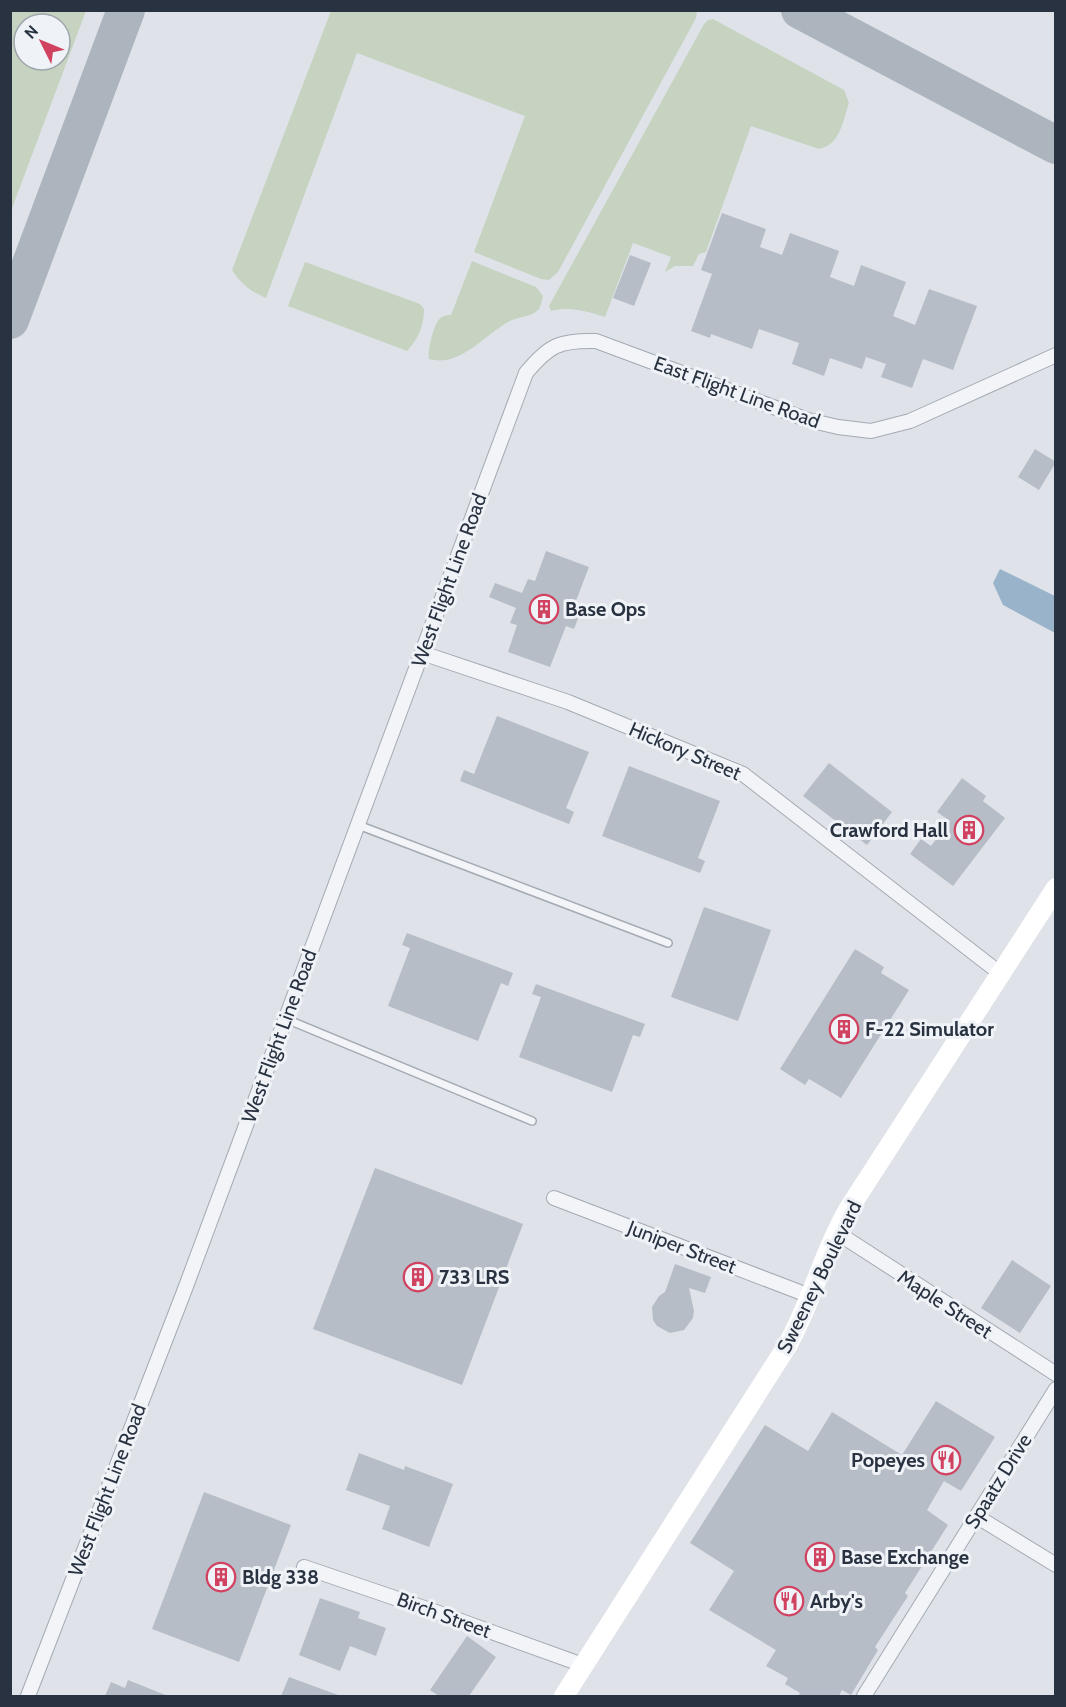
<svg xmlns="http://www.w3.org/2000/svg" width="1066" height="1707" viewBox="0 0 1066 1707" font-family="Cabin,sans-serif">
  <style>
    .green { fill: #c6d3c0; fill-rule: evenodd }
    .water { fill: #99b4ca }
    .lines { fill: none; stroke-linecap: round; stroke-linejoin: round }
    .taxiway { stroke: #acb4be; stroke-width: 38 }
    .building { fill: #b6bdc6 }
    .service-casing { stroke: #a4aab3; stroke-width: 10 }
    .minor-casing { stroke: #a4aab3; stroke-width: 16 }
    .service { stroke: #f2f4f7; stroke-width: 7 }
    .minor { stroke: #f2f4f7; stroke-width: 14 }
    .secondary { stroke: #fff; stroke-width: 20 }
    .labels { text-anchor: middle; stroke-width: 6; stroke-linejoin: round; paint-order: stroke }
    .street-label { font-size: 20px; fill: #283240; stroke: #eff2f6 }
    .poi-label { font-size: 20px; font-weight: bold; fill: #283240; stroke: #eff2f6; text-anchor: start }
  </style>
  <rect width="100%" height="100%" fill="#dfe3e9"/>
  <!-- green -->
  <path class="green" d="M 11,10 L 86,11 L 11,211 L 10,11 ZM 24,24 L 60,24 L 60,60 L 24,60 Z
    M 331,11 L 331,10 L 697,11 L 696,18 L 558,272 L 549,280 L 541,279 L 474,252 L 525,116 L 357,53 L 266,298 C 251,292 241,284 232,270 Z
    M 713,19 L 844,90 L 849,103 C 843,121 840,145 819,149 L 751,126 L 706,252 L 699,254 L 693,266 L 675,266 L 665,272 L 671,257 L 633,243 L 605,317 C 586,311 570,306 551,311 L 549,306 L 704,24 L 708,20 Z
    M 472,261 L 536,287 L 543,296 C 542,300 541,306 539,309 C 534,316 520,317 512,320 C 486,332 462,368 429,359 C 427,352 433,328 438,321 C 441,316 446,315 451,315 Z
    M 305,262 L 420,304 L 424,309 C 424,326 418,339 407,351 L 288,306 Z"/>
  <!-- water -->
  <path class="water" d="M 1000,569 L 1055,596 L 1055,633 L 1003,605 L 993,583 Z"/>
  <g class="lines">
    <!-- taxiway -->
    <path class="taxiway" d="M 800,10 L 1056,145
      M 10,320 L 126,10"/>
  </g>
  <!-- building -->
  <path class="building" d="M 722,213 L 766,229 L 760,247 L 782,255 L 790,233 L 839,251 L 830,277 L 854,286 L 861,265 L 906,282 L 893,316 L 915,325 L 929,289 L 977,306 L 953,370 L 923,359 L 912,388 L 881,377 L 886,364 L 866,357 L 862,369 L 830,358 L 824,376 L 792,364 L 799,343 L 759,329 L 752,349 L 711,334 L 710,338 L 691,331 L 712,274 L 701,270 Z
    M 630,255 L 651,263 L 634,306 L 613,298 Z
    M 1035,449 L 1056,462 L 1039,490 L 1018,477 Z
    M 546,551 L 589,567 L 572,611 L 580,613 L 574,629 L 566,626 L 550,667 L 508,652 L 517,625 L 510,623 L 516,608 L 489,597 L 495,583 L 522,593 L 528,579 L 535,581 Z
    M 497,716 L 589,752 L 566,808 L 574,812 L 569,824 L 460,781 L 464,770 L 474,774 Z
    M 829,763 L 892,812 L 867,845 L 803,796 Z
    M 629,766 L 720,801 L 698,858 L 705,861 L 700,873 L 602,836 Z
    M 962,778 L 986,796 L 983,801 L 1005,818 L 953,886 L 910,854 L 921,839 L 931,846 L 950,821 L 937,812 Z
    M 704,907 L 771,930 L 738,1021 L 671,997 Z
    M 407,933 L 513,973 L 508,986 L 501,983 L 478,1041 L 388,1006 L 410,948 L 402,945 Z
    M 855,949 L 884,967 L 881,973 L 909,990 L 841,1098 L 809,1079 L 805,1085 L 780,1069 Z
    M 536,984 L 645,1024 L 640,1037 L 633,1035 L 612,1092 L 519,1057 L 541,997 L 532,994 Z
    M 375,1168 L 523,1224 L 462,1385 L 313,1329 Z
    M 1012,1260 L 1051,1286 L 1020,1333 L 981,1308 Z
    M 675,1264 L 711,1277 L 705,1293 L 689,1288 L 694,1311 L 693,1318 L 684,1330 L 670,1333 L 657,1326 L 653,1320 L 652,1307 L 659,1296 L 665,1292 Z
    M 936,1401 L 995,1437 L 961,1491 L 944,1481 L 927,1510 L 948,1525 L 905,1593 L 908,1596 L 875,1647 L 878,1650 L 851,1695 L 842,1690 L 839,1696 L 798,1696 L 800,1693 L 785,1684 L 788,1678 L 766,1666 L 776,1650 L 709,1610 L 734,1571 L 690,1543 L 765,1425 L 808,1451 L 832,1412 L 902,1455 Z
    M 359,1453 L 404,1470 L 405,1466 L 453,1484 L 429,1547 L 382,1529 L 390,1506 L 346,1490 Z
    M 204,1492 L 291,1525 L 239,1662 L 152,1629 Z
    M 320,1598 L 360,1612 L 358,1618 L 386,1628 L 376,1656 L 350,1646 L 340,1671 L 299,1655 Z
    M 467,1636 L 496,1657 L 469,1696 L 439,1696 L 430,1690 Z
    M 289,1677 L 338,1695 L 338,1696 L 281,1696 Z
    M 128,1680 L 168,1696 L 105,1696 L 111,1682 L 125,1688 Z"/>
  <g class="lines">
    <!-- service casing -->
    <g class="service-casing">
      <path id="service" d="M 358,825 L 668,943
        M 286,1019 L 532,1121"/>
    </g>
    <!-- minor casing -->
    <g class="minor-casing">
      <path id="minor" d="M 422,653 L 568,702 L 743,774 L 1001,974
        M 554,1198 L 810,1296
        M 836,1232 L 1056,1374
        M 976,1516 L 1056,1565
        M 304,1567 L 436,1612 L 583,1665
        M 28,1696 L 185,1289 L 526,373 C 549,345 560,340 596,341 L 808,420 L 838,427 L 871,431 L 910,421 L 1056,355
        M 864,1696 L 1056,1389"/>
    </g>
    <!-- service -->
    <use href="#service" class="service"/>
    <!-- minor -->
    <use href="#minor" class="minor"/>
    <!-- secondary -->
    <path class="secondary" d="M 564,1696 L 787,1346 C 812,1302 823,1253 848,1210 L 1056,888"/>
  </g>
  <!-- icons -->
  <defs>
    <g id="building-ring" transform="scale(1.5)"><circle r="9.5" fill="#eff2f6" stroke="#d14160" stroke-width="1.5"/><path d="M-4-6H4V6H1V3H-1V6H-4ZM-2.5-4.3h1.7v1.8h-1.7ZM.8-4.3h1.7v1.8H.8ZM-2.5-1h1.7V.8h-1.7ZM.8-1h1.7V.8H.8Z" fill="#d14160"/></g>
    <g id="restaurant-ring" transform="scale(1.5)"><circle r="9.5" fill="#eff2f6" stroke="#d14160" stroke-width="1.5"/><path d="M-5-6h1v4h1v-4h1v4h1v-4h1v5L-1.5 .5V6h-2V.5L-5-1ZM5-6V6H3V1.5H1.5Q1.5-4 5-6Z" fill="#d14160"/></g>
  </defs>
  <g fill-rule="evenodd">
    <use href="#building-ring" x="544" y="609"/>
    <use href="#building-ring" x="969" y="830"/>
    <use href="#building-ring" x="844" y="1029"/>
    <use href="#building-ring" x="418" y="1277"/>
    <use href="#restaurant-ring" x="946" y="1460"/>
    <use href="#building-ring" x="820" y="1557"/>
    <use href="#building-ring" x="221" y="1577"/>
    <use href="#restaurant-ring" x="789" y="1601"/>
  </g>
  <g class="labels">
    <!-- street labels -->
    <g class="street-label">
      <text transform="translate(737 392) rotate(20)" y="7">East Flight Line Road</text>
      <text transform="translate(449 580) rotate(-70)" y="7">West Flight Line Road</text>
      <text transform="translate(685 751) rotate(23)" y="7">Hickory Street</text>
      <text transform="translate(279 1036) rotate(-70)" y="7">West Flight Line Road</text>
      <text transform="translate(682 1247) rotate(21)" y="7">Juniper Street</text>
      <text transform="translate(819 1277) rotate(-64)" y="7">Sweeney Boulevard</text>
      <text transform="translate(945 1304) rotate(33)" y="7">Maple Street</text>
      <text transform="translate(998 1481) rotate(-58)" y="7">Spaatz Drive</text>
      <text transform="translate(107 1490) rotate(-69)" y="7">West Flight Line Road</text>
      <text transform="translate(444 1615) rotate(20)" y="7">Birch Street</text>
    </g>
    <!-- poi labels -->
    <g class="poi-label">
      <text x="565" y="616">Base Ops</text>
      <text x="948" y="837" text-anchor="end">Crawford Hall</text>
      <text x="865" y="1036">F-22 Simulator</text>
      <text x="439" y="1284">733 LRS</text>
      <text x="925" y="1467" text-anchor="end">Popeyes</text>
      <text x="841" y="1564">Base Exchange</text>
      <text x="242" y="1584">Bldg 338</text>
      <text x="810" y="1608">Arby's</text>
    </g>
  </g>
  <!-- border -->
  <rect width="1066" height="1707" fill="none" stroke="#283240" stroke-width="24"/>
  <!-- north arrow -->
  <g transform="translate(42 42) rotate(313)"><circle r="28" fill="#eff2f6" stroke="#9fa5ad" stroke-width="1.5"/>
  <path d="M0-4.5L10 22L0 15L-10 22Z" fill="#d14160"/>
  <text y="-9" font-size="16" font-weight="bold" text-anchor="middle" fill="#283240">N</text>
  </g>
</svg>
